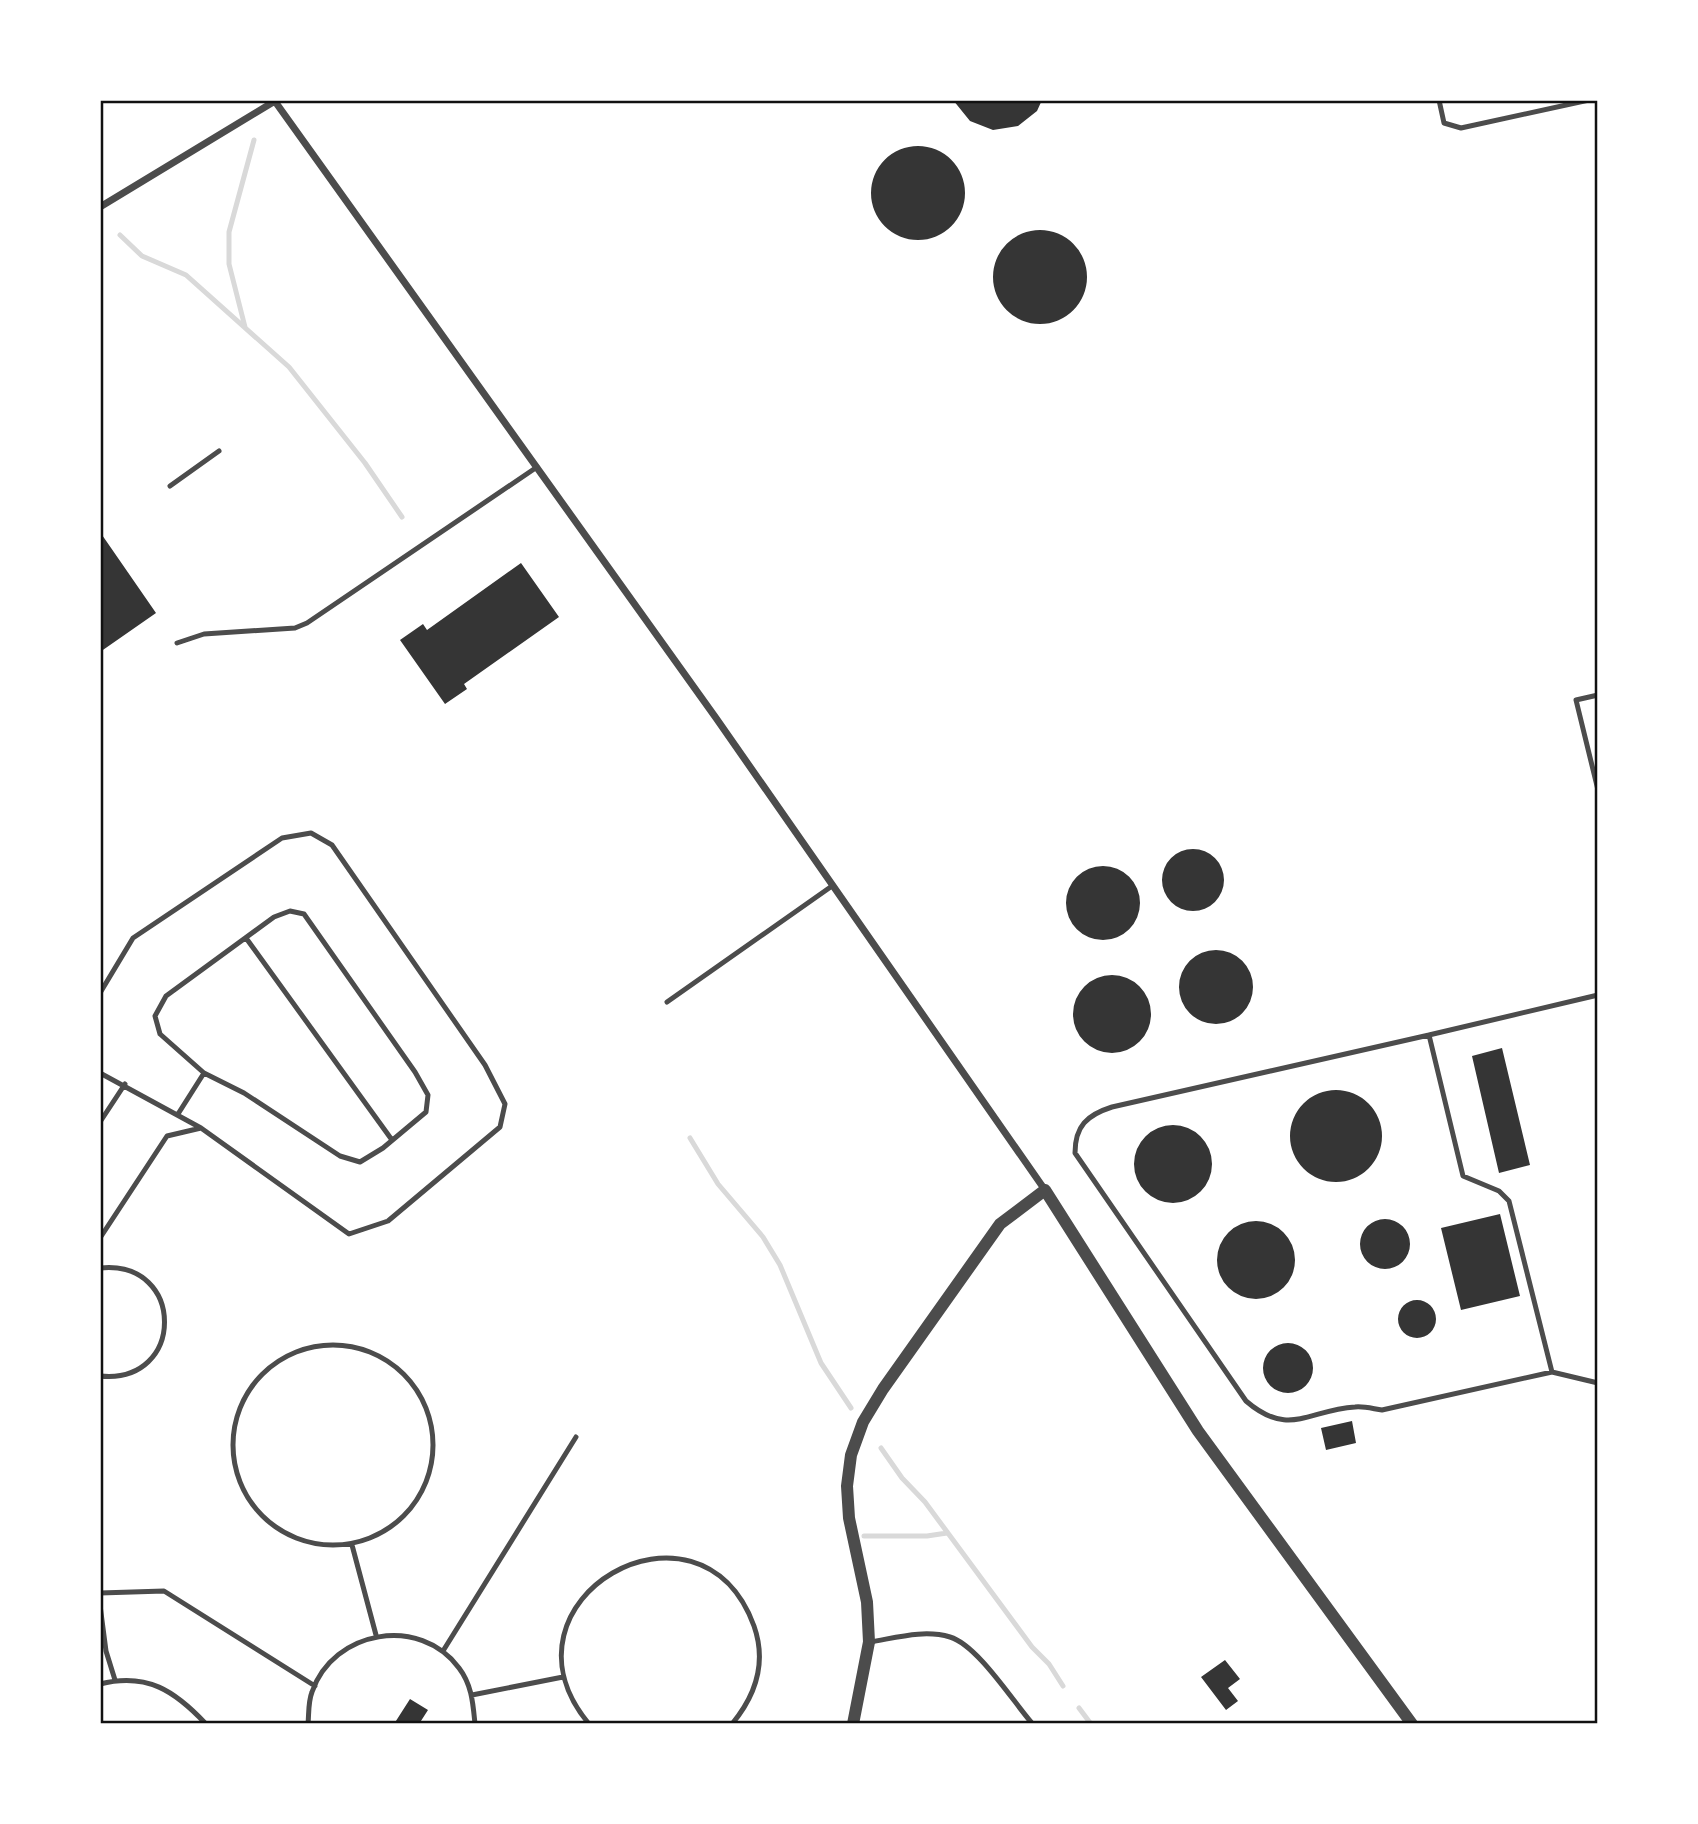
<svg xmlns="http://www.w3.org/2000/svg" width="1698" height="1824" viewBox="0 0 1698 1824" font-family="Mulish,sans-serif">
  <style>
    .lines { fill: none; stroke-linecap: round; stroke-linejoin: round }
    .stream { stroke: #d9d9d9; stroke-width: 5 }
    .building { fill: #353535 }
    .service { stroke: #4c4c4c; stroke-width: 5 }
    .minor { stroke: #4c4c4c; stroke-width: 7 }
    .tertiary { stroke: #4c4c4c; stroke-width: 12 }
    .neatline { fill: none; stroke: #111; stroke-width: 2.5 }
  </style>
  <rect width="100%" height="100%" fill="#fff"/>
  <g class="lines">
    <!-- stream -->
    <path class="stream" d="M 120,235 L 142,256 L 186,275 L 289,367 L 365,463 L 402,517
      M 245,327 L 229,264 L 229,232 L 254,140
      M 690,1138 L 718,1184 L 763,1237 L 780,1265 L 821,1363 L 851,1408
      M 881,1448 L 902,1478 L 925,1502 L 1032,1647 L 1049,1664 L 1063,1686
      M 864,1536 L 927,1536 L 947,1533
      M 1079,1708 L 1091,1724"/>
  </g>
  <!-- building -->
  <path class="building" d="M 953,100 L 1042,100 L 1037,111 L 1018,126 L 993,130 L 970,121 Z
    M871 193a47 47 0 1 1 94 0a47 47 0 1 1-94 0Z
    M993 277a47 47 0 1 1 94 0a47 47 0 1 1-94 0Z
    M 100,532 L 156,613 L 100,652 Z
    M 521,563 L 559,617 L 464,684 L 467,689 L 445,704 L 400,640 L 423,624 L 427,630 Z
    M1162 880a31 31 0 1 1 62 0a31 31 0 1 1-62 0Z
    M1066 903a37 37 0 1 1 74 0a37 37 0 1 1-74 0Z
    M1179 987a37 37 0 1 1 74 0a37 37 0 1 1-74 0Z
    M1073 1014a39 39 0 1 1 78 0a39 39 0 1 1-78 0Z
    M 1502,1048 L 1530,1165 L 1499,1173 L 1472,1056 Z
    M1290 1136a46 46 0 1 1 92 0a46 46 0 1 1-92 0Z
    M1134 1164a39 39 0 1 1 78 0a39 39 0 1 1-78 0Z
    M 1500,1214 L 1520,1296 L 1461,1310 L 1441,1228 Z
    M1360 1244a25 25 0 1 1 50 0a25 25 0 1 1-50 0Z
    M1217 1260a39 39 0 1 1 78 0a39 39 0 1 1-78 0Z
    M1398 1319a19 19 0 1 1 38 0a19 19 0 1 1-38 0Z
    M1263 1368a25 25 0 1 1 50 0a25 25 0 1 1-50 0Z
    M 1352,1421 L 1356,1443 L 1326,1450 L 1321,1428 Z
    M 1225,1660 L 1240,1679 L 1228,1688 L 1238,1701 L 1226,1710 L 1201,1677 Z
    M 410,1699 L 428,1710 L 419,1724 L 394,1724 Z"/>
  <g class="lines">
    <!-- service -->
    <path class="service" d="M 1439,100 L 1444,123 L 1461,128 L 1589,100
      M 170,486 L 219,451
      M 177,643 L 204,634 L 295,628 L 307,623 L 537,467
      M 1598,695 L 1576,700 L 1598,790
      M 246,938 L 392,1140
      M 100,993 L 133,938 L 282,838 L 311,833 L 332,845 L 485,1065 L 505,1104 L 500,1127 L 388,1221 L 349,1234 L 201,1128 L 167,1136 L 100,1238
      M 1598,995 L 1429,1035 L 1463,1176 L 1499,1191 L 1509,1201 L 1552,1372 L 1598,1383
      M 667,1002 L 832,886
      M 1429,1035 L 1112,1107 C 1087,1115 1075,1126 1075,1153 L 1246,1401 C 1289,1438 1308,1410 1355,1407 C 1364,1406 1374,1409 1382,1410 L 1552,1372
      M 100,1073 L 201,1128
      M 178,1114 L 204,1073 L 244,1093 L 340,1156 L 360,1162 L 383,1148 L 426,1112 L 428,1095 L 415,1072 L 304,914 L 290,911 L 274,917 L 166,996 L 155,1016 L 160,1034 L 204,1073
      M 100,1122 L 125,1084
      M 100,1268 C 186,1259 186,1385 100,1376
      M233 1445a100 100 0 1 1 200 0a100 100 0 1 1-200 0Z
      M 352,1545 L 376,1635
      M 100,1593 L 164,1591 L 315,1686
      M 100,1605 L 106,1651 L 115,1680
      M 870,1642 C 895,1638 924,1629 950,1637 C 977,1645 1012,1700 1031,1722
      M 443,1651 L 576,1437
      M 100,1684 C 147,1672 175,1691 206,1724
      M 472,1695 L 563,1677
      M 308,1724 C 309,1714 308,1702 312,1692 C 333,1630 420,1615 459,1668 C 472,1685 473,1704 475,1724
      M 589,1724 C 486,1600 700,1478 754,1626 C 767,1663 756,1695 732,1724"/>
    <!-- minor -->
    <path class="minor" d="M 274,100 L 716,718 L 1045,1190
      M 100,207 L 275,101"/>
    <!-- tertiary -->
    <path class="tertiary" d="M 853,1724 L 869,1642 L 867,1602 L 849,1518 L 847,1486 L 851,1455 L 863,1422 L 883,1389 L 1000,1224 L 1045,1190 L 1198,1431 L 1412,1724"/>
  </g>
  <!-- border -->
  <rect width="1698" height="1824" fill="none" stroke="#ffffff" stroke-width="203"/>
  <rect x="102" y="102" width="1494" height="1620" class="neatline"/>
</svg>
